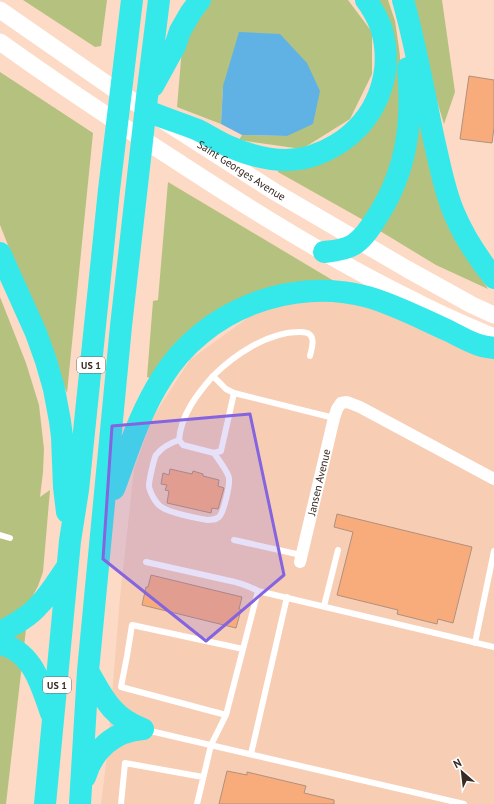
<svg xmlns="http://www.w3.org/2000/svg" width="494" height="804" viewBox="0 0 494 804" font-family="'PT Sans',sans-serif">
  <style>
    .built { fill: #f7cdb4 }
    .green { fill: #b5c27f }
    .water { fill: #60b2e5 }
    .building { fill: #f8ac7c; stroke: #b0907d }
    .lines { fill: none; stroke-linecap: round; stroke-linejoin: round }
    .lane { stroke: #fff; stroke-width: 6 }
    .street { stroke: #fff; stroke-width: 12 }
    .secondary { stroke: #fff; stroke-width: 17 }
    .highway { stroke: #35e8ea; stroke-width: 22 }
    .marked { fill: #8464df; fill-opacity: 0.2; stroke: #8464df; stroke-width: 3; stroke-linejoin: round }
    .labels { text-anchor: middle; stroke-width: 3; stroke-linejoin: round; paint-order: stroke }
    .shield { fill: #fff; stroke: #746b65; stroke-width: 1 }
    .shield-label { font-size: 10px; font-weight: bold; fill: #382b23 }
    .street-label { font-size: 11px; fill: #382b23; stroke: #fff }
  </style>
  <rect width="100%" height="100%" fill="#fcdac5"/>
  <!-- built -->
  <path class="built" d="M 318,296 L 387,311 L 494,358 L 494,804 L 101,804 L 107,756 L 120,598 L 134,469 L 153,417 L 190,360 L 257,311 Z"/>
  <!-- green -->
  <path class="green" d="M 23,0 L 107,0 L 101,46 L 95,47 Z
    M 211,0 L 348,0 L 372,32 L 372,74 L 350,119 L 302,149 L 239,140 L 242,135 L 288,136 L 223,86 L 221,124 L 177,107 L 182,48 L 195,20 Z
    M 375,0 L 388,0 L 395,21 L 399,48 L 402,74 L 400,127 L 386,183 L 365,221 L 278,172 L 279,167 L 375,118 Z
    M 406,0 L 442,0 L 455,92 L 444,124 Z
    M 0,72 L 93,133 L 67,393 L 0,225 Z
    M 418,98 L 448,226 L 488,289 L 436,265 L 380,231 Z
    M 168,182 L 334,281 L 284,287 L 150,378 L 147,377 L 153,301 L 158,300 Z
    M 0,297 L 26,363 L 39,405 L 44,449 L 43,472 L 40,497 L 50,490 L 43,572 L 38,586 L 29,603 L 6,804 L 0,804 Z"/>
  <!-- water -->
  <path class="water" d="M 239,32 L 280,34 L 307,63 L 320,91 L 313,124 L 287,136 L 242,135 L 221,124 L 223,86 Z"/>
  <!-- building -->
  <path class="building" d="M 469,76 L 494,80 L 494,128 L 492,143 L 460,139 Z
    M 170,469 L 192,474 L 193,471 L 203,474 L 203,476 L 219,480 L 218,486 L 224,488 L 218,509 L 212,508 L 211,513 L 167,503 L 169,491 L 165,490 L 167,485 L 161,484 L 163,473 L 169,475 Z
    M 337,514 L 472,547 L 453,623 L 438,619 L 437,624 L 397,614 L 398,610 L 337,595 L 353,532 L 334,527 Z
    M 151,575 L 242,597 L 239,609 L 241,610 L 236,628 L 142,605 L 146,587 L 148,587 Z
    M 227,771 L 247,775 L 247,772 L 306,786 L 304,793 L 334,800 L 334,804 L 219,804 Z"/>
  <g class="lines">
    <!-- lane -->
    <path class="lane" d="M 213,376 C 234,355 268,332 299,332 C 304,332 310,332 312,338 C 314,343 311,351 310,356
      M 234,393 L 221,451 L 214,453 L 183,445 L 179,440 C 181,415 197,394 213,376 L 226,389 L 234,393 L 334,418
      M 179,440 C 170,443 162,447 156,455 C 154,458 149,481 149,485 C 149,491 155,502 160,506 C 168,513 196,518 207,520 C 212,520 215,520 219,517 C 224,512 230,485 229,478 C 228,472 218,459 214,453
      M 0,535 L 10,538
      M 234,540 L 301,555
      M 146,562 L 226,580 C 237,582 247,585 258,591 L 494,647
      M 324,606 L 338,550
      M 475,643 L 494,551
      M 226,715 L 121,687 L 127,656 L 132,625 L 243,649
      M 146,730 L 464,804
      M 251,754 L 287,597
      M 121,804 L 125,763 L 203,777
      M 197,804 L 211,745 L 226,715 L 258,591"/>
    <!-- street -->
    <path class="street" id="s1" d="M 300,562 L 334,418 L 337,409 L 341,403 L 347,402 L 360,407 L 494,479"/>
    <!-- secondary -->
    <g class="secondary">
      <path id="s2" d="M 0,10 L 111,87 L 275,192 L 407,269 L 472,305 L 494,315"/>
      <path d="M 0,42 C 57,83 116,122 175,160 C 253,211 333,261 417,302 C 442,315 468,326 494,337"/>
    </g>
    <!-- highway -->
    <path class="highway" d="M 403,0 C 416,46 424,93 434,140 C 440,165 444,190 454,213 C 464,237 478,258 494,278
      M 153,86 L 175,46 L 180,31 L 191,12 L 200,0
      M 152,113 C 167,119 183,124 198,130 C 208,135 217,141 228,146 C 246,154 266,160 286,160 C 303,160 321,154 336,145 C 377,120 395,73 381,27 C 377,17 372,8 366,0
      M 324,252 C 333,251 345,250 353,245 C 363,239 371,227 377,217 C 407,171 413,122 408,68
      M 0,253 L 36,333 L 46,361 L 54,389 L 60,421 L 62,437 L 64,487 L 67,512
      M 114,489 C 128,451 140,412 162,378 C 204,310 291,276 368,297 C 396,305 422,319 449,331 C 459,336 469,342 479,345 C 484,347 489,347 494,348
      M 0,632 C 14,625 29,617 39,605 C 50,594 58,580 67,567
      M 0,644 C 33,651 41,685 51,713
      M 88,671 C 103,697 112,718 143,729
      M 85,777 C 93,750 114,731 143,729
      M 45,804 L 70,541 L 78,490 L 109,190 L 132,0
      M 80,804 L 88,671 L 121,326 L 147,97 L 159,0"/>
  </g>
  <!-- marked area -->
  <path class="marked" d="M 250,414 L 284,575 L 206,641 L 103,559 L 112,426 Z"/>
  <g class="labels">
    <!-- shield labels -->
    <g class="shield">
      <rect x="77" y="357" width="28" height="16" rx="3"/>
      <rect x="43" y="677" width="28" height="16" rx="3"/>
    </g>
    <g class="shield-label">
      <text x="91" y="369">US 1</text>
      <text x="57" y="689">US 1</text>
    </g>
    <!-- street labels -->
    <g class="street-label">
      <text dy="4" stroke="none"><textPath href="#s2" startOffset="290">Saint Georges Avenue</textPath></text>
      <text dy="4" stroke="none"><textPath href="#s1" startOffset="82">Jansen Avenue</textPath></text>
    </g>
  </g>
  <!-- north arrow -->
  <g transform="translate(462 772) rotate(332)" stroke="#ffffff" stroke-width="3" paint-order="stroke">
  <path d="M0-3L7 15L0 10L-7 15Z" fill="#382b23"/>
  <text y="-6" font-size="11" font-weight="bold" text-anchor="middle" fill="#382b23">N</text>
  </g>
</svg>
